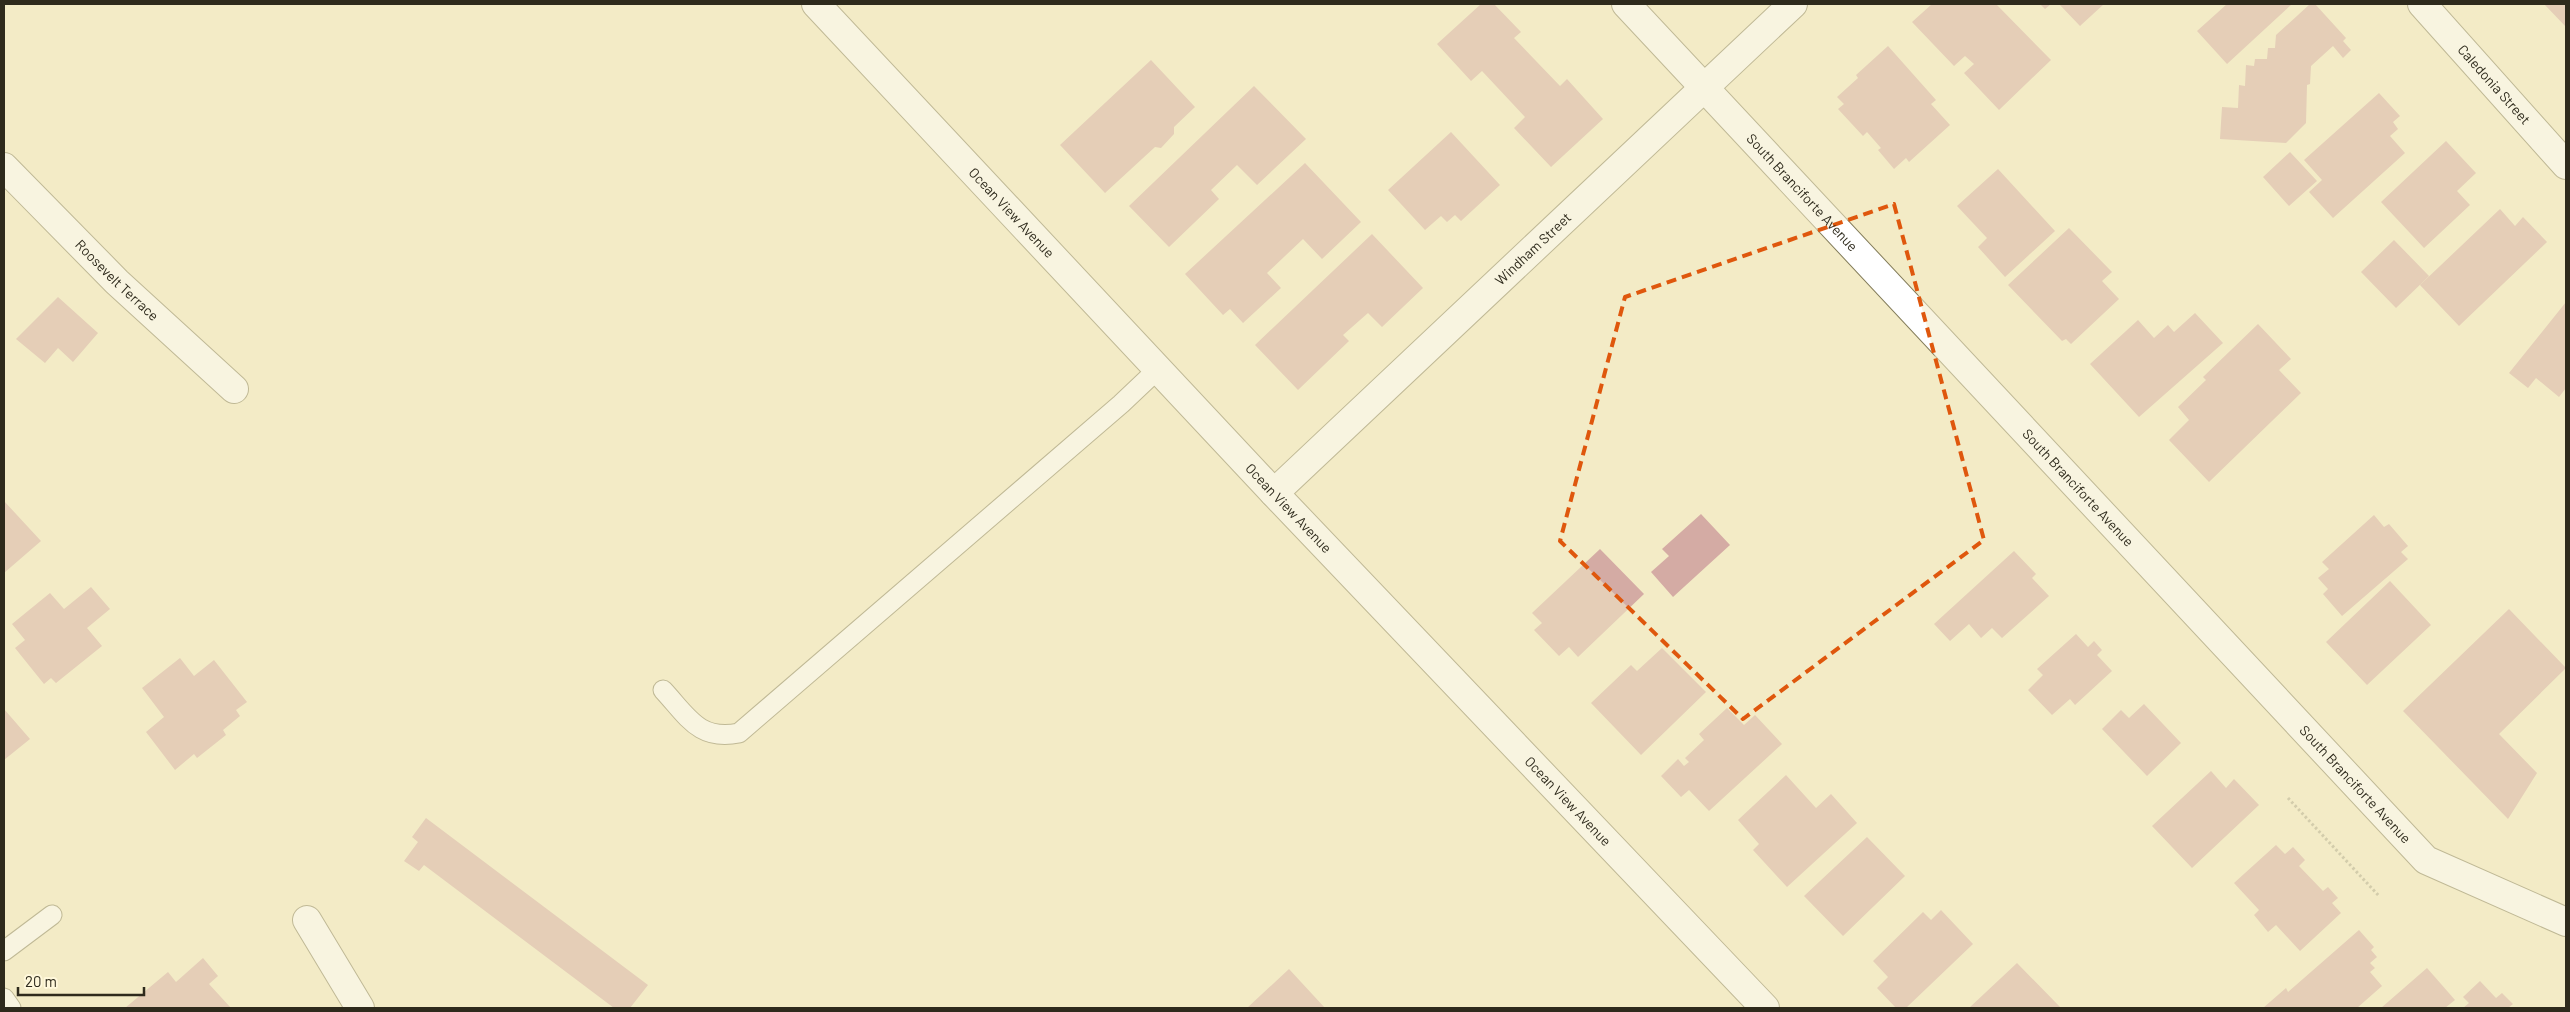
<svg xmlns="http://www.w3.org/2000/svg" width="2570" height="1012" viewBox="0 0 2570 1012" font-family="Barlow,sans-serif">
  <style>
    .building { fill: #d4aba4 }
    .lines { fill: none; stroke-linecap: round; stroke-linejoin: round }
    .service-casing { stroke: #837c5a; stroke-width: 21 }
    .minor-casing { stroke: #837c5a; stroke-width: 30 }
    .path { stroke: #ada78a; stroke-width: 3; stroke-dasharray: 2.5 2.5; stroke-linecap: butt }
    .service { stroke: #fff; stroke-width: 19 }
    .minor { stroke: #fff; stroke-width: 28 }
    .marked { fill: none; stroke: #df570d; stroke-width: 4; stroke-dasharray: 10 6; stroke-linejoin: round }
    .labels { text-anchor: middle; stroke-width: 5; stroke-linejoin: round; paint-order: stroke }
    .street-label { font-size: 14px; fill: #2e2a1c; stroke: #fff8db }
  </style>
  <rect width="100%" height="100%" fill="#f3ebc6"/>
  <!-- building -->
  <path class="building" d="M 1481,4 L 1494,4 L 1521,32 L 1514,38 L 1560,86 L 1567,79 L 1603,119 L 1551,167 L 1514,128 L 1525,117 L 1482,71 L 1471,81 L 1437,44 Z
    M 1932,4 L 1996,4 L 2051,60 L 1999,110 L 1964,73 L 1974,64 L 1965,56 L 1954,66 L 1912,22 Z
    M 2040,4 L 2051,4 L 2045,9 Z
    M 2059,4 L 2104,4 L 2080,26 Z
    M 2227,4 L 2292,4 L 2227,64 L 2197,31 Z
    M 2310,4 L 2315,4 L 2346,38 L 2343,41 L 2351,50 L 2343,58 L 2333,46 L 2311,66 L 2310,84 L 2307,85 L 2306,123 L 2286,143 L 2220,139 L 2222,107 L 2238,108 L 2239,85 L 2245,86 L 2246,65 L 2254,66 L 2255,59 L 2267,59 L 2268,48 L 2275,48 L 2276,35 Z
    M 2544,4 L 2566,4 L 2566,27 Z
    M 1888,46 L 1936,100 L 1931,104 L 1950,125 L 1909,162 L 1906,158 L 1894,169 L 1878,150 L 1881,148 L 1867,132 L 1863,136 L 1838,109 L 1844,104 L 1837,97 L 1858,78 L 1856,75 Z
    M 1151,60 L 1195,107 L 1174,127 L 1174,134 L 1161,148 L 1155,147 L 1105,193 L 1060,145 Z
    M 1254,86 L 1306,139 L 1257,185 L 1237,165 L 1211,190 L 1219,199 L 1169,247 L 1129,206 Z
    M 2379,93 L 2400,116 L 2393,122 L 2398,129 L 2390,136 L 2405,153 L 2333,218 L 2309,192 L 2322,180 L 2304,160 Z
    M 1451,132 L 1500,185 L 1461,221 L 1455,215 L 1447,222 L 1441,216 L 1425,230 L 1388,190 Z
    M 2446,141 L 2476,173 L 2457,191 L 2470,205 L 2424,248 L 2381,202 Z
    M 2290,152 L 2317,181 L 2289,206 L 2263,177 Z
    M 1305,163 L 1361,222 L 1322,259 L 1303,239 L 1267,273 L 1281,288 L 1243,323 L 1230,309 L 1223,315 L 1185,274 Z
    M 1998,169 L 2055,231 L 2005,277 L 1978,247 L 1987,238 L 1957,206 Z
    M 2500,209 L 2515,226 L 2523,217 L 2547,242 L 2459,326 L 2420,285 Z
    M 2069,228 L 2112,272 L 2102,281 L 2119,299 L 2071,344 L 2066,339 L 2062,341 L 2008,285 Z
    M 1372,234 L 1423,288 L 1382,327 L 1368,313 L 1343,335 L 1349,341 L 1298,390 L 1255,345 Z
    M 2394,240 L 2429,276 L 2396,308 L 2361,272 Z
    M 58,297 L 98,333 L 73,362 L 58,348 L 45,363 L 16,339 Z
    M 2566,302 L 2566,388 L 2559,397 L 2536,378 L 2528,388 L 2509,373 Z
    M 2195,313 L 2223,343 L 2139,417 L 2090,364 L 2138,320 L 2154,338 L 2168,325 L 2174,332 Z
    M 2258,324 L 2291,359 L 2279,370 L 2301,393 L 2209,482 L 2169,440 L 2189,420 L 2178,407 L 2206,380 L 2203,377 Z
    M 4,501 L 41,541 L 4,573 Z
    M 1701,514 L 1730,545 L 1673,597 L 1651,572 L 1669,556 L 1662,549 Z
    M 2374,515 L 2384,527 L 2389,524 L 2408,546 L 2401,552 L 2408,559 L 2342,616 L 2323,594 L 2328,589 L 2318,578 L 2329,569 L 2322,562 Z
    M 1600,549 L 1644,594 L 1578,657 L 1569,647 L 1559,656 L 1534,630 L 1542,623 L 1532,613 Z
    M 2014,551 L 2036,574 L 2032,578 L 2049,596 L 2002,638 L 1992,628 L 1981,638 L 1969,624 L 1950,641 L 1934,624 Z
    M 2390,581 L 2431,625 L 2367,685 L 2326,642 Z
    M 91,587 L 110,609 L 87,628 L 102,646 L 56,683 L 51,678 L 44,684 L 15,648 L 25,640 L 12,624 L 50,593 L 64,609 Z
    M 2509,609 L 2566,668 L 2499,734 L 2537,773 L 2508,819 L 2403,711 Z
    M 2076,634 L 2088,647 L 2094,641 L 2102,650 L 2097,655 L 2112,671 L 2075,705 L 2070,699 L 2052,715 L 2028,690 L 2043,675 L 2037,669 Z
    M 1662,648 L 1706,692 L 1641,755 L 1591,703 L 1631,665 L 1637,671 Z
    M 180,658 L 194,676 L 214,660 L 247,702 L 236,710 L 240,716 L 223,730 L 226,735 L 197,758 L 194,754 L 175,770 L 146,732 L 164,717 L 142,688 Z
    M 2144,704 L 2181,743 L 2147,776 L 2102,729 L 2121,710 L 2129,718 Z
    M 1727,708 L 1744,725 L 1755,715 L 1782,744 L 1709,811 L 1689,790 L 1681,797 L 1661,776 L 1678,759 L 1684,766 L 1689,762 L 1685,758 L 1704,740 L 1699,734 Z
    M 4,709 L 30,739 L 4,760 Z
    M 2211,771 L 2226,788 L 2234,779 L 2259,805 L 2192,868 L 2152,826 Z
    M 1786,775 L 1816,808 L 1831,794 L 1857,823 L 1787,887 L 1753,850 L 1759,844 L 1738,820 Z
    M 426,818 L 648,985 L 630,1008 L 614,1008 L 424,865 L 419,871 L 404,861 L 418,842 L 412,837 Z
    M 1867,837 L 1905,876 L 1843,936 L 1804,896 Z
    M 2276,845 L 2285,854 L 2293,847 L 2305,860 L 2299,866 L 2323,891 L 2328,887 L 2338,898 L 2332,903 L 2341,913 L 2300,951 L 2276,925 L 2268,932 L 2254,915 L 2259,910 L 2234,883 Z
    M 1941,910 L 1973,944 L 1906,1008 L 1896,1008 L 1877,988 L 1888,977 L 1873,961 L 1923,912 L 1931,920 Z
    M 2359,930 L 2374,947 L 2371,950 L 2377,957 L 2370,963 L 2375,968 L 2370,972 L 2382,986 L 2357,1008 L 2263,1008 L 2286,988 L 2288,992 Z
    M 203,958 L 218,976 L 209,984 L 231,1008 L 125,1008 L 168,972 L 176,982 Z
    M 2017,963 L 2061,1008 L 1969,1008 Z
    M 2427,968 L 2455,1000 L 2445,1008 L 2381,1008 Z
    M 1289,969 L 1325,1008 L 1247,1008 Z
    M 2480,981 L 2496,998 L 2502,993 L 2513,1004 L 2508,1008 L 2463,1008 L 2469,1003 L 2463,997 Z"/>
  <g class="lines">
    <!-- service casing -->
    <g class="service-casing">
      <path id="service" d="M 663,690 C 688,717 699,741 739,733 L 1121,404 L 1158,369
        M 4,951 L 52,915
        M 4,998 L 11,1008"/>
    </g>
    <!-- minor casing -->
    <g class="minor-casing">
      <g id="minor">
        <path id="s1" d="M 816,4 L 1274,493 L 1765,1008"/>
        <path id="s2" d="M 1626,4 L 2426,860 L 2566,922"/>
        <path id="s3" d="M 2422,4 L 2566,165"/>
        <path id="s4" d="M 4,167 L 117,282 L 234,389"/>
        <path id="s5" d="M 1274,493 L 1793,4"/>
        <path d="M 307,920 L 360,1008"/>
      </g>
    </g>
    <!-- path -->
    <path class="path" d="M 2288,798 L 2379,896"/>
    <!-- service -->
    <use href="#service" class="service"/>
    <!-- minor -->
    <use href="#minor" class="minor"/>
  </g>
  <!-- marked area -->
  <path d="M0 0H2570V1012H0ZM 1894,204 L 1984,540 L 1743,719 L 1560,541 L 1625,297 Z" fill="#f3ebc6" fill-opacity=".55" fill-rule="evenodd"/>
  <path class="marked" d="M 1894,204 L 1984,540 L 1743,719 L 1560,541 L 1625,297 Z"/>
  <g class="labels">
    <!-- street labels -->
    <g class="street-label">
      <text dy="5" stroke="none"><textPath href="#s3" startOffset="108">Caledonia Street</textPath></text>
      <text dy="5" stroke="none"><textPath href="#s2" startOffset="258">South Branciforte Avenue</textPath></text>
      <text dy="5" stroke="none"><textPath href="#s1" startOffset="286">Ocean View Avenue</textPath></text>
      <text dy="5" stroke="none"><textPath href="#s5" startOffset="356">Windham Street</textPath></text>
      <text dy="5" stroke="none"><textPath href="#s4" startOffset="160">Roosevelt Terrace</textPath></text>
      <text dy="5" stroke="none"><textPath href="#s2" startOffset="662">South Branciforte Avenue</textPath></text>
      <text dy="5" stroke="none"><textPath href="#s1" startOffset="691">Ocean View Avenue</textPath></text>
      <text dy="5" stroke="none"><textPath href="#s2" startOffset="1068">South Branciforte Avenue</textPath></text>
      <text dy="5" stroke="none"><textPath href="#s1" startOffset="1096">Ocean View Avenue</textPath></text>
    </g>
  </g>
  <!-- border -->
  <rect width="2570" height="1012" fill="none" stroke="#2e2a1c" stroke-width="10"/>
  <!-- scale -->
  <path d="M18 987v8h126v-8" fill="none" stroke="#2e2a1c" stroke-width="2.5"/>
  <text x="25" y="987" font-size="15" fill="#2e2a1c" stroke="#fff8db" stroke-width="4" paint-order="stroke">20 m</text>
</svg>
